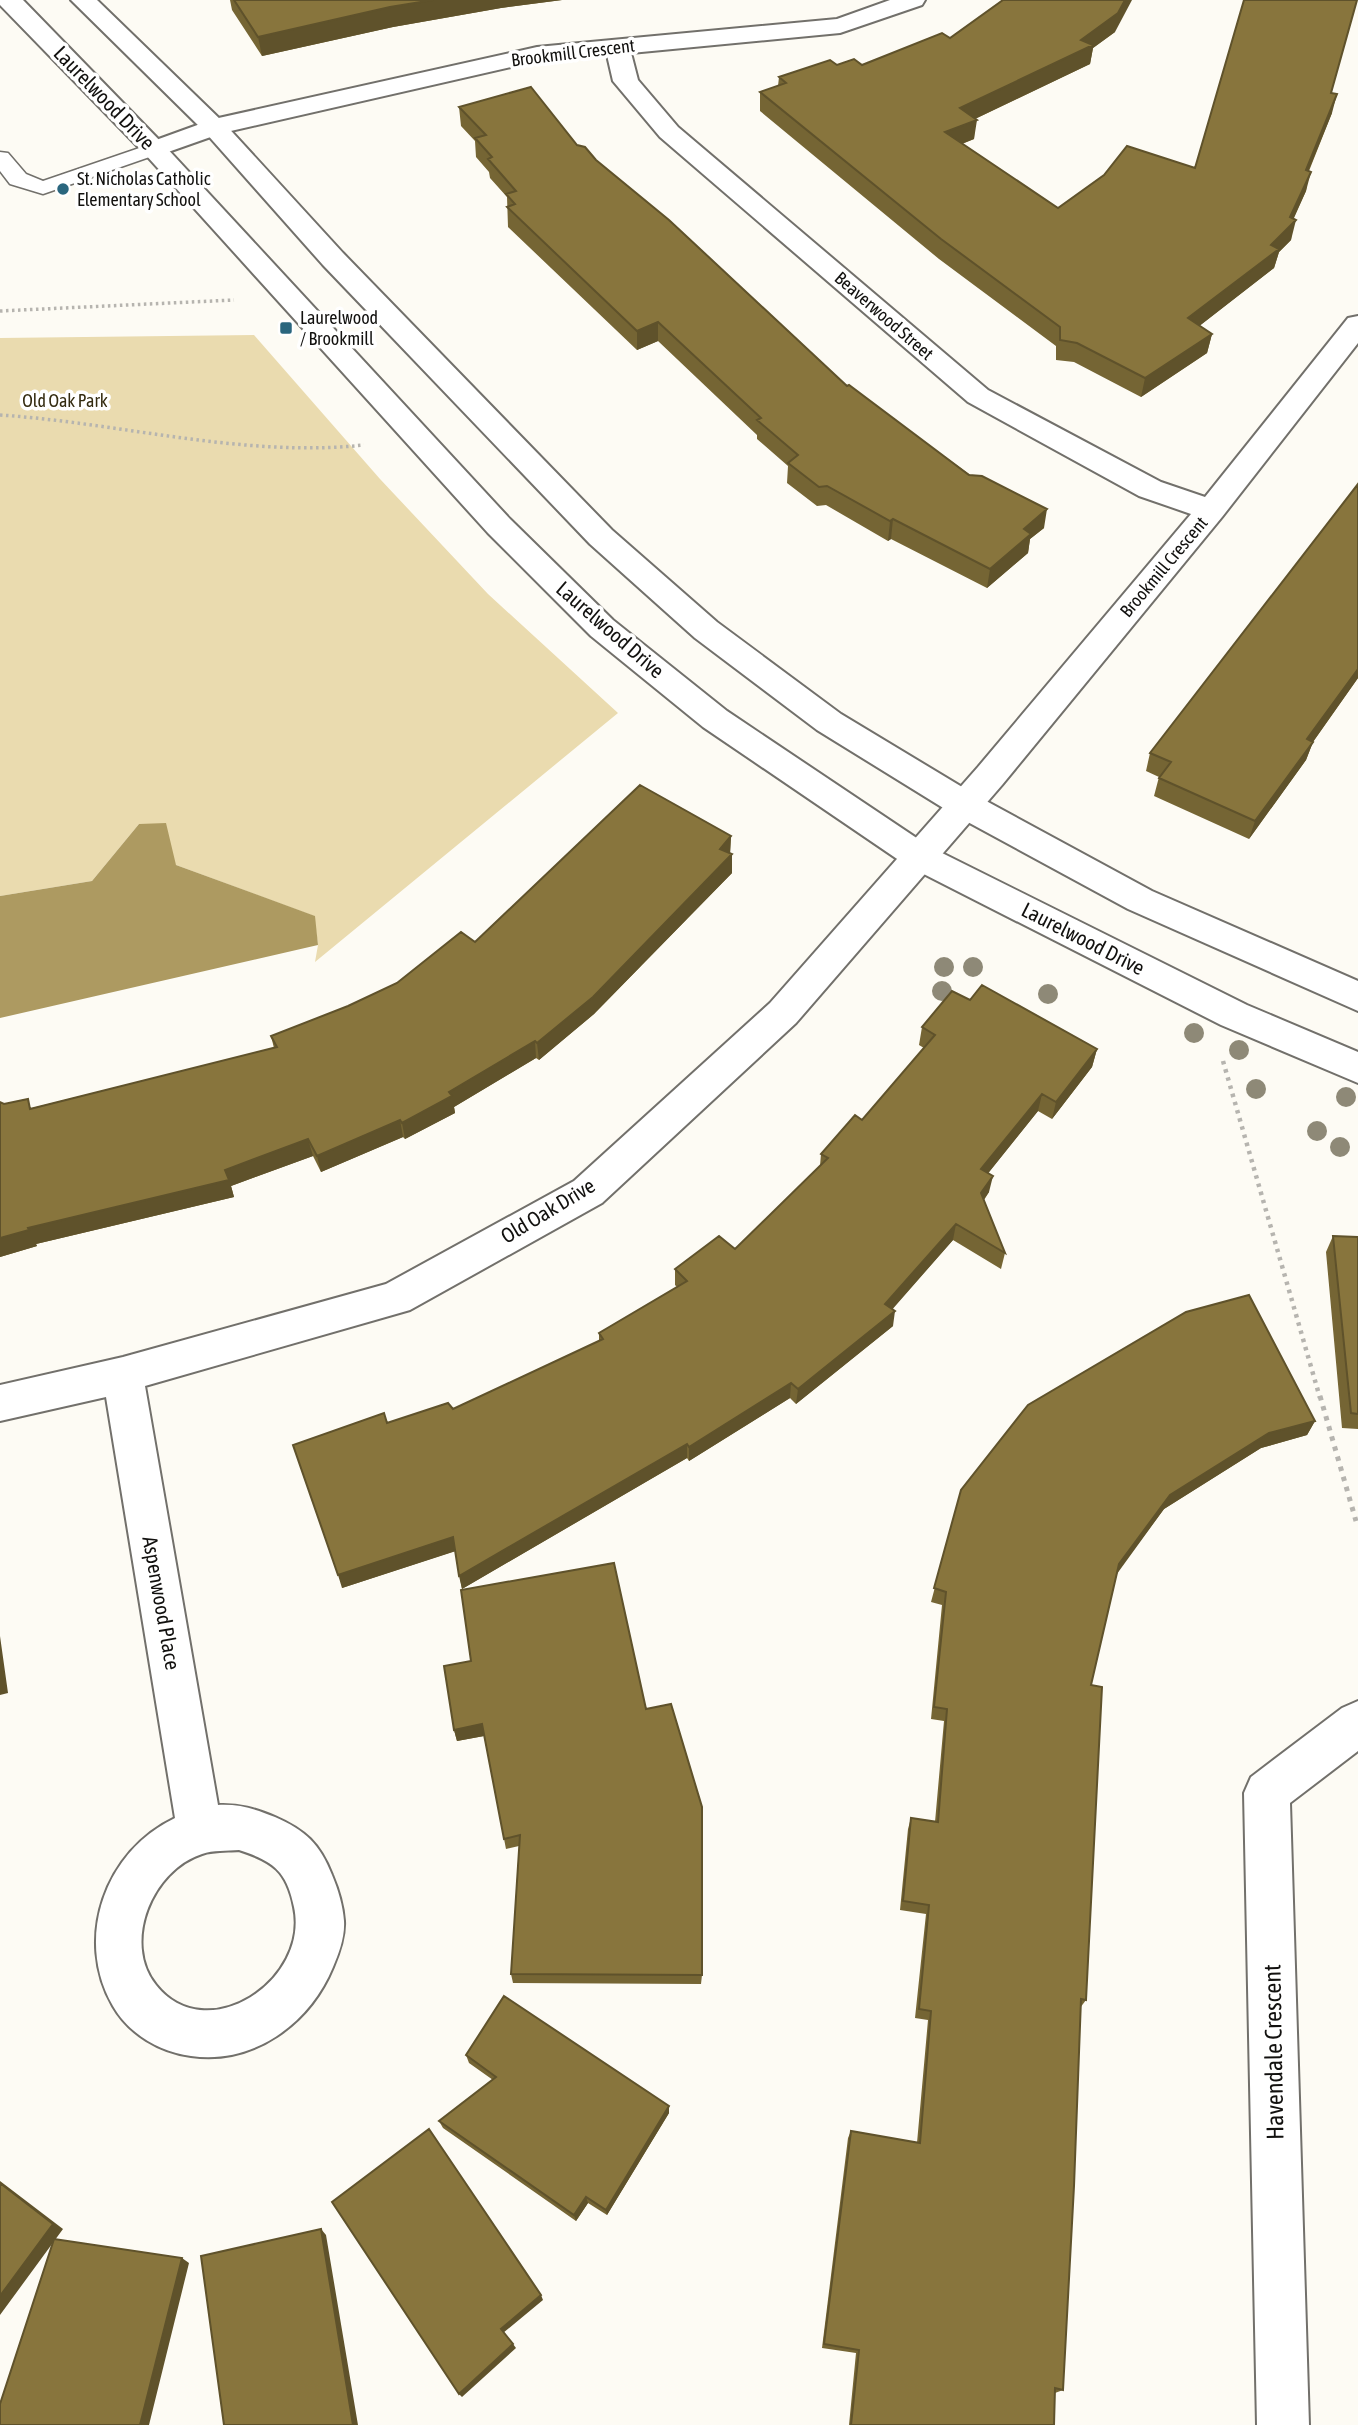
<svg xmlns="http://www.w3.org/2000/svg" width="1358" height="2425" viewBox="0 0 1358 2425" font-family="'Asap Condensed',sans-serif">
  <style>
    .green { fill: #eadbaf }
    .water { fill: #ad9a61 }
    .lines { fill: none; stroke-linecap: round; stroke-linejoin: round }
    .lane-casing { stroke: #72706b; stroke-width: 3 }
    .street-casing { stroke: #72706b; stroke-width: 4 }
    .secondary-casing { stroke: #72706b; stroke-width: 4 }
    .path-far2 { stroke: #b6b4af; stroke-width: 3.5; stroke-dasharray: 2.5 3.5; stroke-linecap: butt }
    .path-far1 { stroke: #b6b4af; stroke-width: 4.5; stroke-dasharray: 3.5 5; stroke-linecap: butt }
    .path { stroke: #b6b4af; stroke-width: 5; stroke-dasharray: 4.5 6; stroke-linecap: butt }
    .lane { fill: #fff; fill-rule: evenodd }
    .street { fill: #fff; fill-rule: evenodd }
    .secondary { fill: #fff; fill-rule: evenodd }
    .tree { fill: #8e8977 }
    .wall { fill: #756534 }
    .shaded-wall { fill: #5f522b }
    .building { fill: #88753d; stroke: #5f522b; stroke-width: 2 }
    .poi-dot { fill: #2a667e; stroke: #fff; stroke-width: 2.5 }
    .labels { text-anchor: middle; stroke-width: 7; stroke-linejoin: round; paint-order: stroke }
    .far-street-label { font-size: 18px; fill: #12110f; stroke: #fff }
    .far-poi-label { font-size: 18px; fill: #12110f; stroke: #fff; text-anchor: start }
    .far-park-label { font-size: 18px; fill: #342b10; stroke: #fff }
    .street-label { font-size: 21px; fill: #12110f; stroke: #fff }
    .near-street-label { font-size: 24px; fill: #12110f; stroke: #fff }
  </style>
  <rect width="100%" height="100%" fill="#fdfbf4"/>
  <!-- green -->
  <path class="green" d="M 254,335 L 380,479 L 488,594 L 618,713 L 315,962 L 318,945 L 314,916 L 176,865 L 139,824 L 92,881 L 0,896 L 0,338 Z"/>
  <!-- water -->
  <path class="water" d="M 166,823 L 176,865 L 315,916 L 318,945 L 0,1018 L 0,896 L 92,881 L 139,824 Z"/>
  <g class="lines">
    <!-- lane casing -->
    <g class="lane-casing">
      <path id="lane" d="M 154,143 L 161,145 L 165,149 L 161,153 L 43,194 L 10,184 L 0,171 L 0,152 L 8,153 L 26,174 L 43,181 Z"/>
    </g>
    <!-- street casing -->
    <g class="street-casing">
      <path id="street" d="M 890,0 L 925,0 L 922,5 L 840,33 L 631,53 L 638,80 L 678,127 L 988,390 L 1161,482 L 1205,497 L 1348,318 L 1358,316 L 1358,343 L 1222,517 L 1002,785 L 796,1023 L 602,1203 L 410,1310 L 145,1386 L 218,1805 C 240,1804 255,1809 275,1817 C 305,1830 320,1844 332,1875 C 338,1889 343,1906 344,1921 C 345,1937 339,1953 333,1967 C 310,2023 254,2065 191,2056 C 160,2052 129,2034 113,2006 C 74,1939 105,1851 175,1818 L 106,1397 L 0,1421 L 0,1385 L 123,1357 L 386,1284 L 574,1181 L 770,1003 L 978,767 L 1191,514 L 1139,496 L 968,402 L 660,137 L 613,81 L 607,55 L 537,61 L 222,133 L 154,157 L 145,154 L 141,149 L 145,144 L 214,119 L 537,47 L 837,19 ZM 239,1850 C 273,1861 287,1871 294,1907 C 310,1980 207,2049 156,1985 C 122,1943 152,1870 202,1854 C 213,1850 227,1851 239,1850 Z
        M 1358,1701 L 1358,1751 L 1290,1803 L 1309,2425 L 1257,2425 L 1244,1793 L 1251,1777 L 1342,1708 Z"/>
    </g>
    <!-- secondary casing -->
    <g class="secondary-casing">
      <path id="secondary" d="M 0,0 L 23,0 L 163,144 L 510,519 L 613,620 L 727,711 L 930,847 L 1247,1005 L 1358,1052 L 1358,1083 L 1221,1025 L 906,865 L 703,727 L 591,636 L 488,533 L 145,154 L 0,5 Z
        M 71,0 L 97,0 L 223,122 L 343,253 L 612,530 L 717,622 L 841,714 L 977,796 L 1152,891 L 1358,981 L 1358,1011 L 1128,909 L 953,814 L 817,730 L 695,638 L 590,544 L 323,265 L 205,132 Z"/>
    </g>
    <!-- path-far2 -->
    <path class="path-far2" d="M 0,311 L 234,300
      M 0,415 C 121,423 243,458 364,445"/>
    <!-- path-far1 -->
    <path class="path-far1" d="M 1223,1061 L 1320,1398"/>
    <!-- path -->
    <path class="path" d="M 1320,1396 L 1356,1521"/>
    <!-- lane -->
    <use href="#lane" class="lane"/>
    <!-- street -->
    <use href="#street" class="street"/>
    <!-- secondary -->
    <use href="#secondary" class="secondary"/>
  </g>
  <!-- trees -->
  <g class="tree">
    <circle cx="944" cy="967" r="10"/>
    <circle cx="973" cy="967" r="10"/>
    <circle cx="942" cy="991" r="10"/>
    <circle cx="1048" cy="994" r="10"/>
    <circle cx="1194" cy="1033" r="10"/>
    <circle cx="1239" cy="1050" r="10"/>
    <circle cx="1256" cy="1089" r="10"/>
    <circle cx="1346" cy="1097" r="10"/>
    <circle cx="1317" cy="1131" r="10"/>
    <circle cx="1340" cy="1147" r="10"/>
  </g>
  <!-- wall -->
  <path class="wall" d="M 230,0 L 562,0 L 501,8 L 393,27 L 262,56 L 232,10 Z
    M 1115,32 L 1093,48 L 1090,64 L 975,119 L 974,139 L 962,144 L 1058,208 L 1195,168 L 1331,93 L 1332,113 L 1309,171 L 1306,191 L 1293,219 L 1291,240 L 1279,252 L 1274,268 L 1199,326 L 1212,334 L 1207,353 L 1141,397 L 1074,362 L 1056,360 L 1056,346 L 939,259 L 760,111 L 760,92 L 778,86 L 779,77 L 837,65 L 862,65 L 950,38 Z
    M 459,107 L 577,145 L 596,160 L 847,386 L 1044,528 L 1030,539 L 1028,553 L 987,588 L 891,539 L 888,541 L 826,505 L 817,506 L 787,483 L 788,466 L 757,439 L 757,435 L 658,341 L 637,350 L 508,227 L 507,197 L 490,178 L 489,172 L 476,157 L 475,141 L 461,126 Z
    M 1358,484 L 1358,678 L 1313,742 L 1306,760 L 1249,839 L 1154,796 L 1159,777 L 1146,771 L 1150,753 Z
    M 731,836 L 730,854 L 732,854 L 732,873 L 594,1014 L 539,1060 L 536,1058 L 454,1107 L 455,1113 L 405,1139 L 403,1137 L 321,1172 L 313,1156 L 231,1186 L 234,1197 L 36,1244 L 37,1246 L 0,1257 L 4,1104 L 32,1108 L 274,1048 L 271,1036 L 348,1006 L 397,983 L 475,942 Z
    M 970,1000 L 1097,1049 L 1092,1067 L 1052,1119 L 1038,1111 L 988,1173 L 989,1192 L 984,1200 L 1005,1253 L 1001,1269 L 953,1240 L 892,1309 L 893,1326 L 796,1404 L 790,1398 L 689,1461 L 687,1458 L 462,1589 L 455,1551 L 342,1588 L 387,1423 L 453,1409 L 599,1341 L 599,1333 L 677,1287 L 675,1285 L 675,1269 L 735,1249 L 820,1166 L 821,1154 L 862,1120 L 924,1048 L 919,1045 L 922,1027 Z
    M 1333,1236 L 1358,1237 L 1358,1429 L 1342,1428 L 1326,1252 Z
    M 1315,1421 L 1307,1435 L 1261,1448 L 1164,1509 L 1117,1572 L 1091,1685 L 1086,2000 L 1080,2008 L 1063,2390 L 1055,2393 L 1054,2425 L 849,2425 L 856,2353 L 822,2348 L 848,2138 L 851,2131 L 917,2143 L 928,2020 L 915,2018 L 926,1914 L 900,1910 L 908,1829 L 911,1818 L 935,1822 L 944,1721 L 931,1719 L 942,1605 L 931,1602 L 961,1490 Z
    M 444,1666 L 702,1975 L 701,1984 L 513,1983 L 511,1974 L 519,1846 L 506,1849 L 484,1736 L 457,1741 L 454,1730 Z
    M 466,2055 L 669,2106 L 669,2113 L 607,2215 L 588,2203 L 576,2221 L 443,2128 L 439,2121 L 493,2080 L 469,2063 Z"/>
  <!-- shaded-wall -->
  <path class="shaded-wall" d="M 433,0 L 562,0 L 501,8 L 393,27 L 262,56 L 258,37 L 390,7 Z
    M 1125,0 L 1132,0 L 1115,32 L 1093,48 L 1090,64 L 958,127 L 960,108 L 1081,40 Z
    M 1337,94 L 1332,113 L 1301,189 L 1306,170 Z
    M 977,120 L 974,139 L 943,151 L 945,132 Z
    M 1311,172 L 1306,191 L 1290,227 L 1296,220 L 1291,240 L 1279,252 L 1274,268 L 1184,338 L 1188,318 L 1271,245 L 1290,217 Z
    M 658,322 L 658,341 L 637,350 L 637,331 Z
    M 1212,334 L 1207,353 L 1141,397 L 1145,378 Z
    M 1047,509 L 1044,528 L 1030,539 L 1028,553 L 987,588 L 990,569 L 1024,529 Z
    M 893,519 L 891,539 L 888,541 L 890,521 Z
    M 1358,669 L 1358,678 L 1310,746 L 1313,742 L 1306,760 L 1249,839 L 1255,821 L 1307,739 Z
    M 731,836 L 730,854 L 720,849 Z
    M 732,854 L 732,873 L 594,1014 L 539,1060 L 537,1043 Z
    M 535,1041 L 536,1058 L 454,1107 L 455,1113 L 405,1139 L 402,1123 L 449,1092 Z
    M 1097,1049 L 1092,1067 L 1052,1119 L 1056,1102 Z
    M 1042,1094 L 1038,1111 L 978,1186 L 981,1169 Z
    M 400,1120 L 403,1137 L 321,1172 L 317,1156 Z
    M 308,1139 L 313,1156 L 231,1186 L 234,1197 L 36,1244 L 37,1246 L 0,1257 L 0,1238 L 28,1228 L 225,1170 Z
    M 993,1176 L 989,1192 L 977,1209 L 981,1193 Z
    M 956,1224 L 953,1240 L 883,1320 L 885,1304 Z
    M 895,1311 L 893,1326 L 796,1404 L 798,1389 Z
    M 791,1383 L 790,1398 L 689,1461 L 689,1447 Z
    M 1315,1421 L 1307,1435 L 1261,1448 L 1164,1509 L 1114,1578 L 1119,1564 L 1170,1495 L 1269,1433 Z
    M 687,1444 L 687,1458 L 462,1589 L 459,1576 Z
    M 453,1537 L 456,1551 L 342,1588 L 338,1575 Z
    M 0,1636 L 8,1693 L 0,1695 Z
    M 482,1724 L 484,1736 L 457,1741 L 454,1730 Z
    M 669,2106 L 669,2113 L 607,2215 L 606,2210 Z
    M 0,2181 L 63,2229 L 0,2315 Z
    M 586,2197 L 588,2203 L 576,2221 L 574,2215 Z
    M 321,2229 L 326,2235 L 358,2425 L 353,2425 Z
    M 182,2258 L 189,2263 L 149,2425 L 140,2425 Z
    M 541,2295 L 543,2300 L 503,2333 L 501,2329 Z
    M 513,2344 L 516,2348 L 462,2397 L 459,2394 Z"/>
  <!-- building -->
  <path class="building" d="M 234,0 L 433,0 L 390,7 L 258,37 Z
    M 1003,0 L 1125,0 L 1118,13 L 1081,40 L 1093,45 L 960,108 L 977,120 L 945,132 L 1058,208 L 1104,175 L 1127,146 L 1195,168 L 1244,0 L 1357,0 L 1331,93 L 1337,94 L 1306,170 L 1311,172 L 1290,217 L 1296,220 L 1271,245 L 1279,249 L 1188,318 L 1212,334 L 1145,378 L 1077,343 L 1060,340 L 1060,327 L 941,239 L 760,92 L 786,83 L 779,77 L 830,60 L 837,65 L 854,59 L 862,65 L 942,33 L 950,38 Z
    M 531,87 L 577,145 L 585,147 L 596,160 L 669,220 L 847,386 L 849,385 L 969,475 L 982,476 L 1047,509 L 1024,529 L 1031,534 L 990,569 L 893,519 L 890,521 L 827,486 L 819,487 L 788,463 L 798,455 L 757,420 L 761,418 L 658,322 L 637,331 L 507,207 L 515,204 L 506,194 L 516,191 L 488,159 L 492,157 L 475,138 L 486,135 L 459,107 Z
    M 1358,484 L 1358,669 L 1307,739 L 1313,742 L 1255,821 L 1159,778 L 1171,762 L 1150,753 Z
    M 640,785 L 731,836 L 720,849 L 732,854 L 593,997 L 537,1043 L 535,1041 L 449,1092 L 452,1096 L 402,1123 L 400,1120 L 317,1156 L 308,1139 L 225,1170 L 229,1180 L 28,1228 L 29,1230 L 0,1238 L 0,1102 L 4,1104 L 28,1099 L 30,1109 L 277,1047 L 271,1036 L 348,1006 L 397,983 L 461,932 L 475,942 Z
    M 982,985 L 1097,1049 L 1056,1102 L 1042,1094 L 981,1169 L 993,1176 L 981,1193 L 1005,1253 L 956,1224 L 885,1304 L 895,1311 L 798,1389 L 791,1383 L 689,1447 L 687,1444 L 459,1576 L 453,1537 L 338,1575 L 293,1445 L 384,1413 L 387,1423 L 448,1403 L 453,1409 L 603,1339 L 599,1333 L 687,1281 L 675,1269 L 719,1236 L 735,1249 L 828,1158 L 821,1154 L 855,1115 L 862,1120 L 935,1035 L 922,1027 L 952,991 L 970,1000 Z
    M 1333,1236 L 1358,1237 L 1358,1414 L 1351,1413 Z
    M 1249,1295 L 1315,1421 L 1269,1433 L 1170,1495 L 1119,1564 L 1091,1685 L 1102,1687 L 1086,2000 L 1081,1999 L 1074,2186 L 1063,2390 L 1055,2388 L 1054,2425 L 851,2425 L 859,2350 L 824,2344 L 851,2131 L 920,2143 L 931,2011 L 919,2009 L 929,1905 L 903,1901 L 911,1818 L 938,1822 L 947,1709 L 934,1707 L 946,1592 L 934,1588 L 961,1490 L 1028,1405 L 1186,1312 Z
    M 614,1563 L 646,1709 L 671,1704 L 702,1807 L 702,1975 L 511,1974 L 520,1835 L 504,1839 L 482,1724 L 454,1730 L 444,1666 L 471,1661 L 461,1590 Z
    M 504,1996 L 669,2106 L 606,2210 L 586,2197 L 574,2215 L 439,2121 L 496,2077 L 466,2055 Z
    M 429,2129 L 541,2295 L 501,2329 L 513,2344 L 459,2394 L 332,2202 Z
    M 0,2183 L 53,2224 L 0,2296 Z
    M 321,2229 L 353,2425 L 224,2425 L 201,2256 Z
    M 54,2239 L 182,2258 L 140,2425 L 0,2425 L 0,2404 Z"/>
  <!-- markers -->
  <g class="poi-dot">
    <circle cx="63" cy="189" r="7"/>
    <rect x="279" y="321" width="14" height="14" rx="3.5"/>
  </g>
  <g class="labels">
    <!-- far-street labels -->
    <g class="far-street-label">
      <text transform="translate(573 53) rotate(-7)" y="6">Brookmill Crescent</text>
      <text transform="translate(884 316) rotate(41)" y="6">Beaverwood Street</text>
      <text transform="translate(1164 567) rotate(-50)" y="6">Brookmill Crescent</text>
    </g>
    <!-- far-poi labels -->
    <g class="far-poi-label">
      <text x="77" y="185">St. Nicholas Catholic<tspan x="77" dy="21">Elementary School</tspan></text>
      <text x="300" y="324">Laurelwood<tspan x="300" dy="21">/ Brookmill</tspan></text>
    </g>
    <!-- far-park labels -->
    <g class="far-park-label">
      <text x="65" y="407">Old Oak Park</text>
    </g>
    <!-- street labels -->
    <g class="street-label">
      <text transform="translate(104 98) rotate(46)" y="7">Laurelwood Drive</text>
      <text transform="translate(610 630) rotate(41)" y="7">Laurelwood Drive</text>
      <text transform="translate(1083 939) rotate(27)" y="7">Laurelwood Drive</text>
      <text transform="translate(548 1211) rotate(-31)" y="7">Old Oak Drive</text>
      <text transform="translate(161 1603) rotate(80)" y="7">Aspenwood Place</text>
    </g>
    <!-- near-street labels -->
    <g class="near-street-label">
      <text transform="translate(1274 2052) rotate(-91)" y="8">Havendale Crescent</text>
    </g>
  </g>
</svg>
